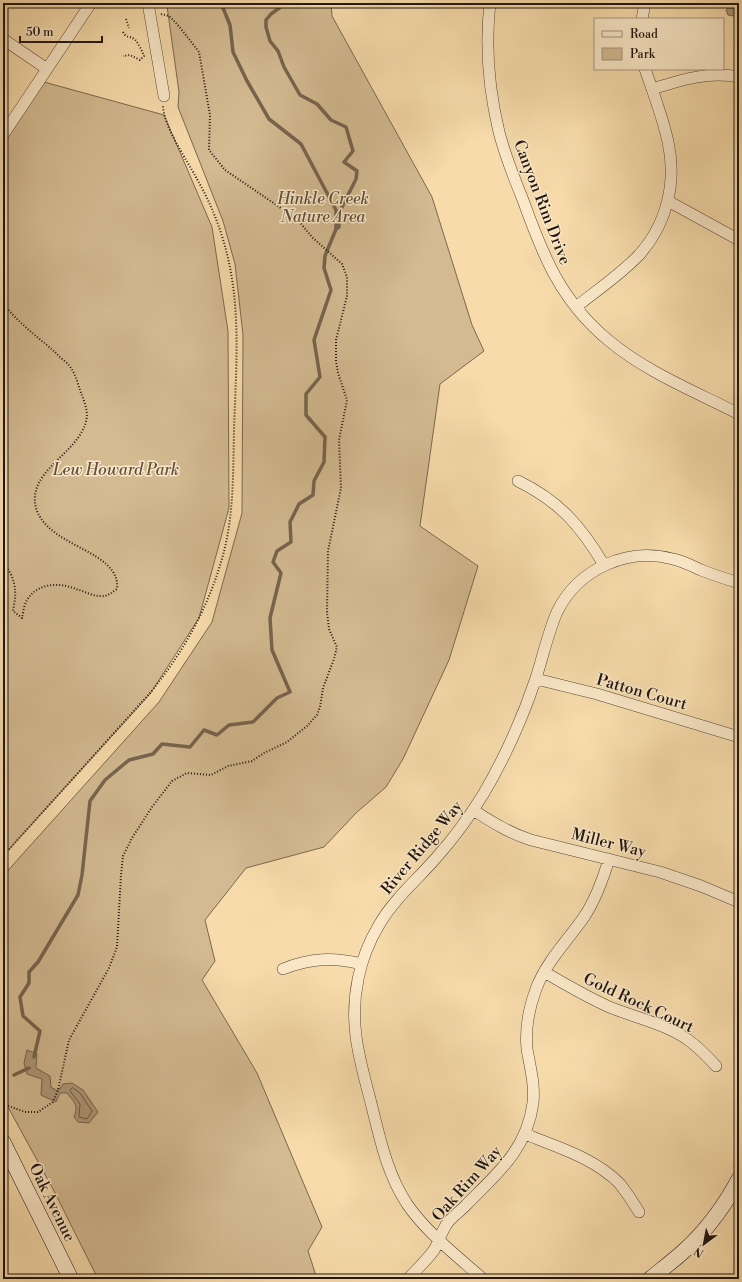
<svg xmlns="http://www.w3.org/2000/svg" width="742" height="1282" viewBox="0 0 742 1282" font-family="'Libre Bodoni',serif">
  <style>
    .green { fill: #d3ba91; stroke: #7a6851 }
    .water { fill: #ae9877; stroke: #76644e }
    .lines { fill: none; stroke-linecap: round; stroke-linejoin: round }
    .shore { stroke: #685744; stroke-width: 1 }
    .stream { stroke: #76644e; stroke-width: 3.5 }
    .street-casing { stroke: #564738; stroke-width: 12 }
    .secondary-casing { stroke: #211611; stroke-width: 16 }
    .path { stroke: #211611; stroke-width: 2; stroke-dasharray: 1 2; stroke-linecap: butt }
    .street { stroke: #fae8c8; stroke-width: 11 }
    .secondary { stroke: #fae8c8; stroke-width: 15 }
    .labels { text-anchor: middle; stroke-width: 3; stroke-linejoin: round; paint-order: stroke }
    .park-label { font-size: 16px; font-style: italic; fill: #5f4f3e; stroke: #fae8c8 }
    .street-label { font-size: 16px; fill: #211611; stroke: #fae8c8 }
  </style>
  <rect width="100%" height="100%" fill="#f7dbab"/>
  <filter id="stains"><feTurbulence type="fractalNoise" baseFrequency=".005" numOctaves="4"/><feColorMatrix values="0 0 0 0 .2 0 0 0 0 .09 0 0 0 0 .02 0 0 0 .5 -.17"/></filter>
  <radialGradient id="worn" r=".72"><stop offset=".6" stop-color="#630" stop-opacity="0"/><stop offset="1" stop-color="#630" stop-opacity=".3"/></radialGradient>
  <!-- green -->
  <path class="green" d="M 160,3 L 331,3 L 332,16 L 432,197 L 472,325 L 484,351 L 440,384 L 420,526 L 478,566 L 449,660 L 403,759 L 386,787 L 356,813 L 324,847 L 246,868 L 205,920 L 215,961 L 202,980 L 257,1073 L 322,1227 L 308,1251 L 317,1279 L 98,1279 L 54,1191 L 3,1098 L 3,876 L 159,702 L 212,622 L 242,513 L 243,335 L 235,264 L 223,221 L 178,107 L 179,92 L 167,6 L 160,5 Z
    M 44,82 L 164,115 L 212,227 L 228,331 L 229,508 L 199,618 L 150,694 L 3,856 L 3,144 Z"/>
  <!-- water -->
  <path class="water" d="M 728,8 L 739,9 L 739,21 L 736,20 L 734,16 L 728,15 L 726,10 Z
    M 27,1050 L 37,1054 L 36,1068 L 50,1076 L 51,1087 L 56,1090 L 59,1090 L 63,1084 L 72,1083 L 83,1090 L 98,1112 L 89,1123 L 78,1122 L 74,1117 C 79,1105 74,1102 67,1093 L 60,1093 L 56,1102 L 41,1095 L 42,1079 L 27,1074 L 24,1063 Z"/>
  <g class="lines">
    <!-- shore -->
    <path class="shore" d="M 73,1088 L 80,1093 L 92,1111 L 87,1119 L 79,1117 L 80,1104 L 70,1091 L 71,1089 Z"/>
    <!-- stream -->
    <path class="stream" d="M 286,3 L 271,14 L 266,20 L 266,27 L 270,41 L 278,51 L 284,67 L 300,95 L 317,104 L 331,120 L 346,127 L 353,151 L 344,162 L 357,171 L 356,179 L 339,213 L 339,227 L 336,229
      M 34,1057 L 40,1031 L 23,1016 L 20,997 L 29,983 L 29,972 L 38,962 L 78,895 L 82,875 L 90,801 L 105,780 L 129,760 L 153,754 L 162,744 L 190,747 L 204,730 L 217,735 L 229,725 L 253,722 L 277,698 L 290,692 L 272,650 L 270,618 L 281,573 L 273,562 L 277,551 L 291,542 L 290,522 L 299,504 L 313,495 L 314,481 L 324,462 L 325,437 L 306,415 L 306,394 L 320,377 L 314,340 L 331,290 L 324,268 L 325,256 L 336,229 L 336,210 L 301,144 L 269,119 L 247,81 L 233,52 L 230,25 L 221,3
      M 14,1075 L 29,1068"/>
    <!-- street casing -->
    <g class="street-casing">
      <path id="street" d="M 148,3 L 164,96
        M 490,3 C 485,46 489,90 499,132 C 505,155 514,178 523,200 C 543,256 561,301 608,340 C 646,372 694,391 739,414
        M 642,19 L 645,3
        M 3,39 L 47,69
        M 652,89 C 681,80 708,71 739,77
        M 3,135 L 91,3
        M 668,201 L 739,240
        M 576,307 C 596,291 621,274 639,255 C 667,224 677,182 668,142 C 663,118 653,92 645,69
        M 518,481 C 559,501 581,526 604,565
        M 536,679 L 597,694 L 739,737
        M 473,810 C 492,822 509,833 531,840 L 660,872 L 701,886 L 739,902
        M 283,969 C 311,958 332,957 362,964
        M 544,972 C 565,984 585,996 607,1006 C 633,1017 663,1023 687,1039 C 698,1047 707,1056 716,1066
        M 525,1134 C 557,1147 595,1158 620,1184 C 627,1193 633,1202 639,1212
        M 408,1279 C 416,1270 427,1260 434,1250 C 439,1242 441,1233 446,1225 C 451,1217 461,1211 467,1204 C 498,1173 527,1149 533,1103 C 535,1084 530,1067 527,1049 C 525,1029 529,1008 536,989 C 546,962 568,940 584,917 C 596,899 603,879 609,859
        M 483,1279 C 457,1256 427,1233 407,1204 C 388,1175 381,1143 373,1111 C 367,1086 359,1061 356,1036 C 351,998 359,958 379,925 C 394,899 417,880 436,858 C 454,838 470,816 484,793 C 505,757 523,717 536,678 C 543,656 548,633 557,612 C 578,569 627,547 673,559 C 683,561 692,566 701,570 C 714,575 726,579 739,583"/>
    </g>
    <!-- secondary casing -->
    <g class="secondary-casing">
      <path id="secondary" d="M 3,1142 L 71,1279
        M 650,1279 C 661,1270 673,1261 684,1251 C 706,1231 725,1205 739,1179"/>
    </g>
    <!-- path -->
    <path class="path" d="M 126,19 L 129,28
      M 123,32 C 127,39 129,35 134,39 C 137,40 143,53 144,56 L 140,60 L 130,55 L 123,56
      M 3,303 C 17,322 38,337 56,353 C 60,358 67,362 71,368 C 76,375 78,385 81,393 C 84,400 87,409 87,416 C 83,453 26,469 36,508 C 48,548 121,550 117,589 C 111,593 107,597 100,596 C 92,596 84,591 76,589 C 59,582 37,583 27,600 C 24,605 23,613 22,618 L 13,611 C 14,604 16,597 15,591 C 15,582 10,569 3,564
      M 3,856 L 150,693 C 182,654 207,610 221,562 C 234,520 233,474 234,431 C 236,362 243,297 220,230 C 214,212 206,195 197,179 C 187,160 163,126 163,105
      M 3,1099 L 6,1105 L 25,1112 L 38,1112 L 53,1102 L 58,1090 L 69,1040 L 109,968 L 117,947 L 121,875 L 123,856 L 132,838 L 152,807 L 172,781 L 187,773 L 211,775 L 228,766 L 252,761 L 264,753 L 287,742 L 307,726 L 317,715 L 320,707 L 323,688 L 334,659 L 337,647 L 329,629 L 327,612 L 328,551 L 341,488 L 339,440 L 347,400 L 338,373 L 336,361 L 336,340 L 347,296 L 347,277 L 342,264 L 312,237 L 297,219 L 225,170 L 209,150 L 210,115 L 199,52 L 178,25 L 169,16 L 161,14"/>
    <!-- street -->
    <use href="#street" class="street"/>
    <!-- secondary -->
    <use href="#secondary" class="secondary"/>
  </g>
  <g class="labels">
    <!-- park labels -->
    <g class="park-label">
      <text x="323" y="204">Hinkle Creek<tspan x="323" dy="18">Nature Area</tspan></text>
      <text x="116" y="475">Lew Howard Park</text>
    </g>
    <!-- street labels -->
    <g class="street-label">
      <text transform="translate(543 202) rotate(69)" y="6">Canyon Rim Drive</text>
      <text transform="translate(642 691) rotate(16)" y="6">Patton Court</text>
      <text transform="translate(609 842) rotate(14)" y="6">Miller Way</text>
      <text transform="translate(421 847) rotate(-50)" y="6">River Ridge Way</text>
      <text transform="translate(639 1002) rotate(25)" y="6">Gold Rock Court</text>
      <text transform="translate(466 1183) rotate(-48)" y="6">Oak Rim Way</text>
      <text transform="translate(53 1202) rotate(64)" y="6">Oak Avenue</text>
    </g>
  </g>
  <!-- margin -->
  <rect width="742" height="1282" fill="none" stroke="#f7dbab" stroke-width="16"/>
  <rect x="4" y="4" width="734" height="1274" fill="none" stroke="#211611" stroke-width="2"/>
  <rect x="8" y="8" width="726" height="1266" fill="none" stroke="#211611"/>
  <!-- legend -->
  <rect x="594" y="18" width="130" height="52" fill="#fae8c8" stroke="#a3947f"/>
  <rect x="602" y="31" width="20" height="6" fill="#fae8c8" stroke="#a3947f"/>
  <text x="630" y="38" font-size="12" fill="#211611">Road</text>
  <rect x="602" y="48" width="20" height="12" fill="#d3ba91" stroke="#a3947f"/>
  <text x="630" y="58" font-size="12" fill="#211611">Park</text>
  <!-- north arrow -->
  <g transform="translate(704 1244) rotate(212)" stroke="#fae8c8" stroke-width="3" paint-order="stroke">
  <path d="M0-3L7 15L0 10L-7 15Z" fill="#211611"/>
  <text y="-6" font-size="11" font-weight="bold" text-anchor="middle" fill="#211611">N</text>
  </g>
  <!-- scale -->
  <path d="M20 36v6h82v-6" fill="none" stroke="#211611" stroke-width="2"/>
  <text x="26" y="36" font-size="12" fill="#211611" stroke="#fae8c8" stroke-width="3" paint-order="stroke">50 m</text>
  <rect width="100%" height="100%" filter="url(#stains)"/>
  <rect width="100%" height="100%" fill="url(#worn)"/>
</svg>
